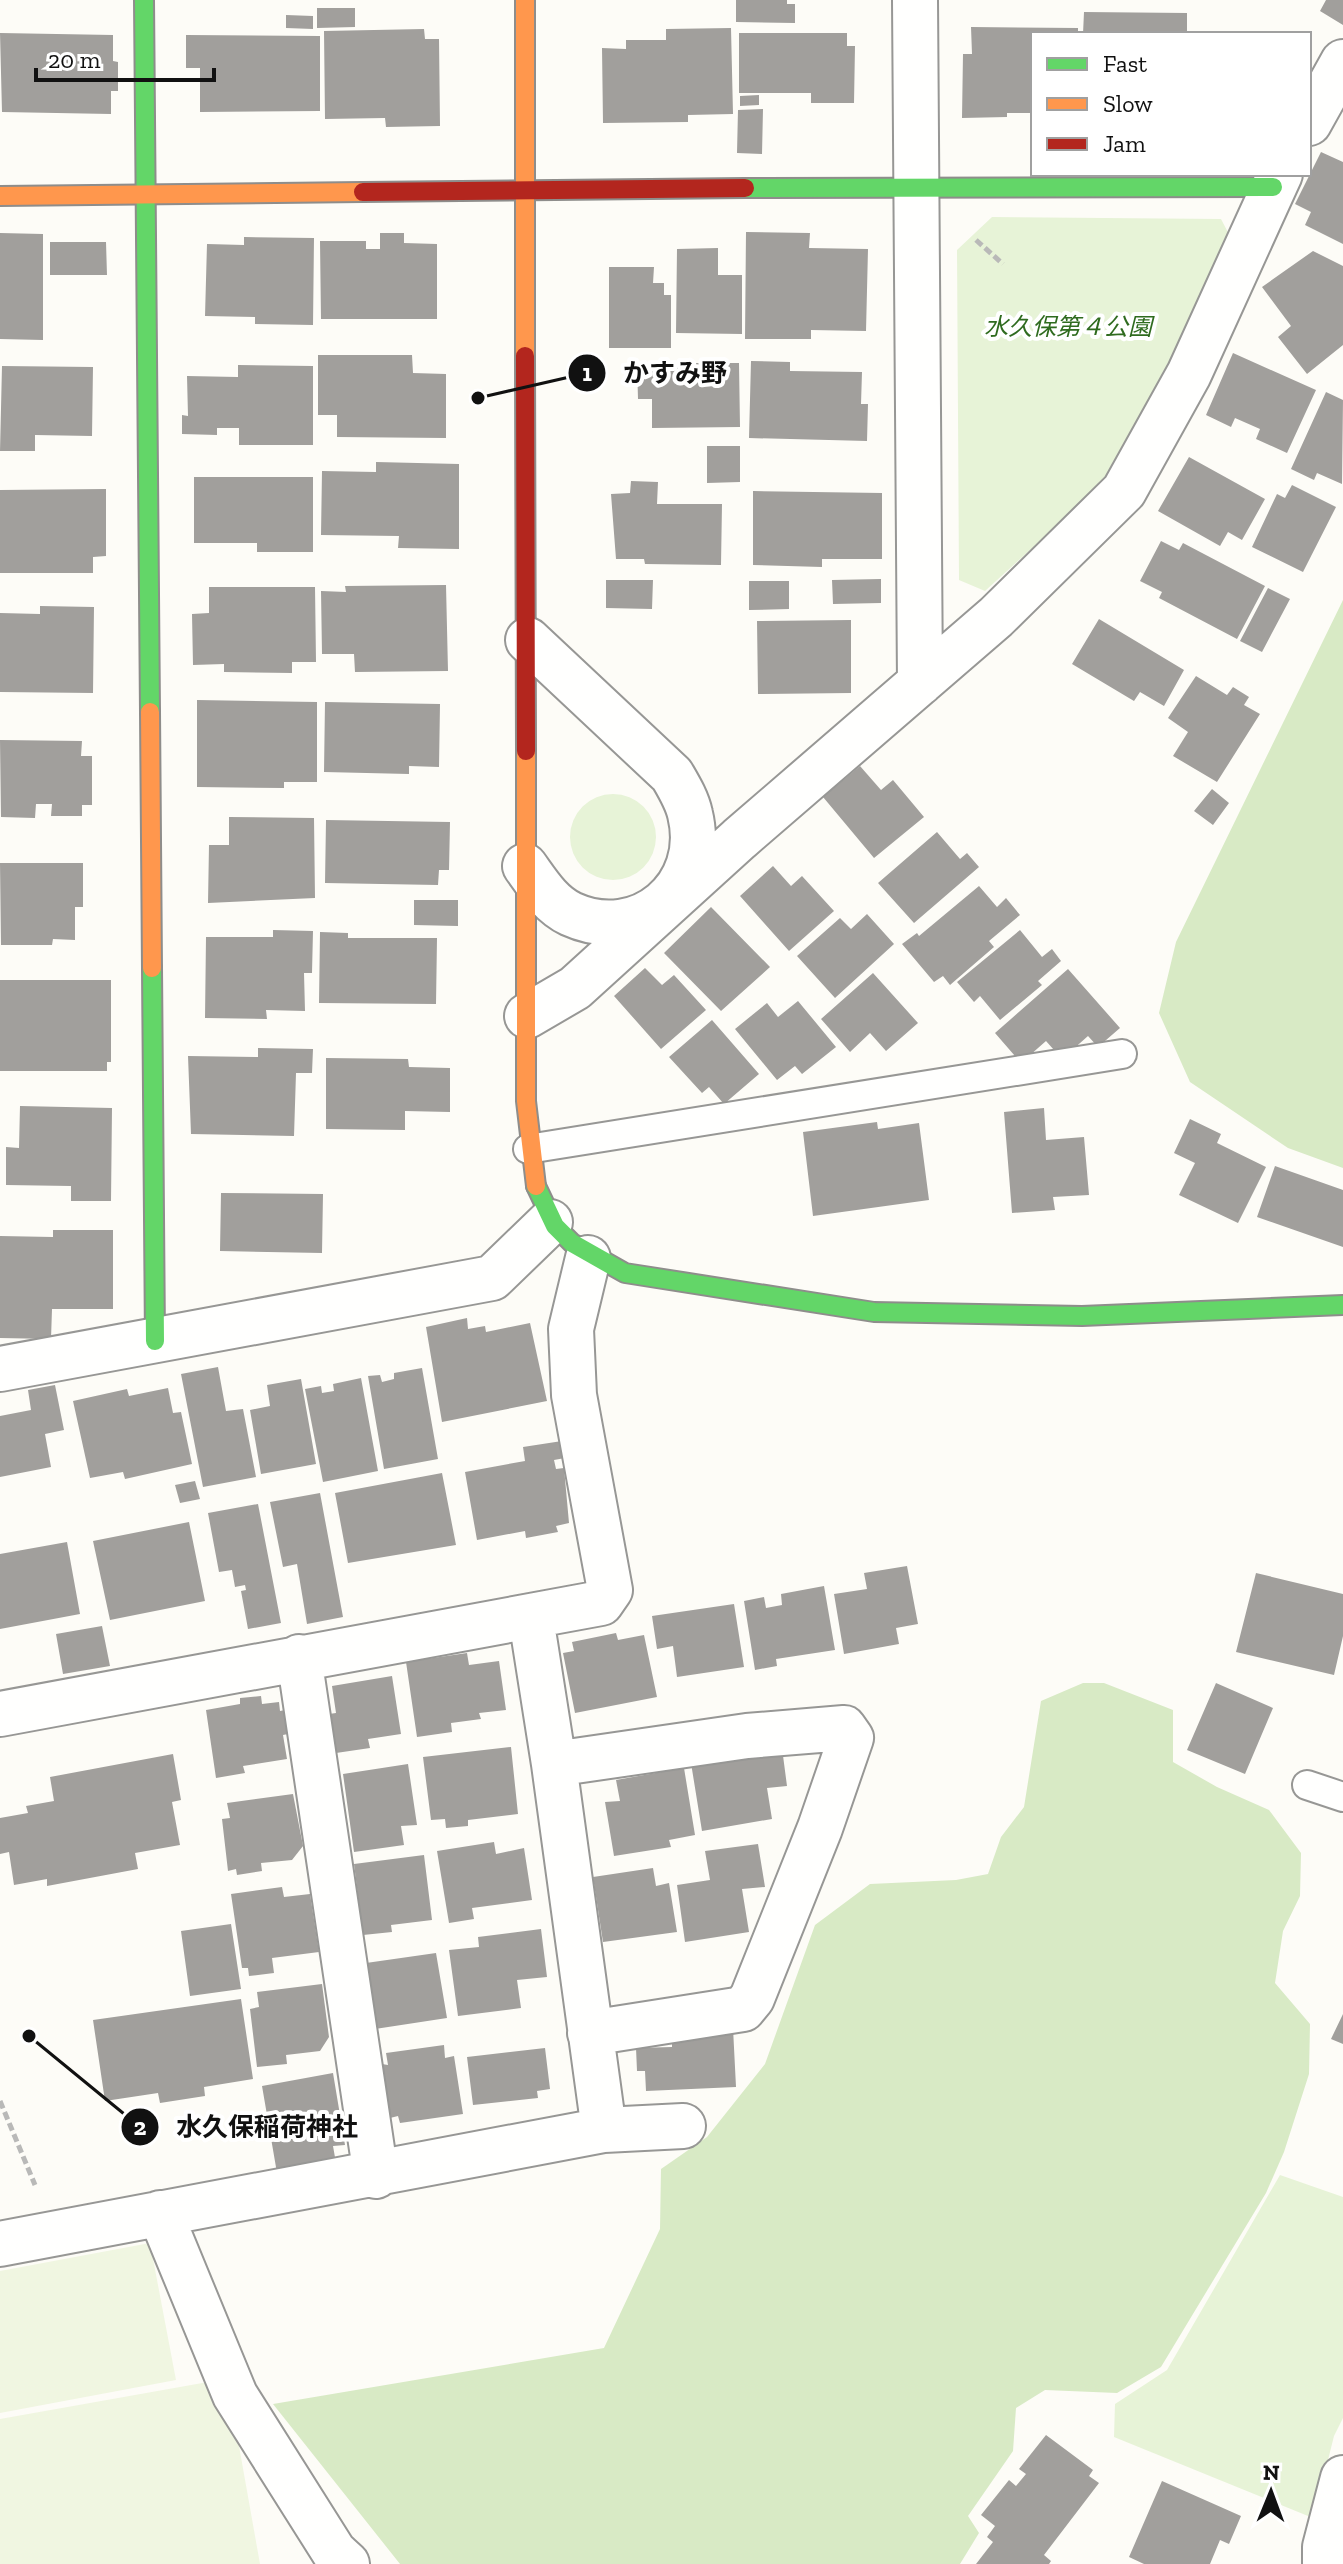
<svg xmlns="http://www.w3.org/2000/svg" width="1343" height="2564" viewBox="0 0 1343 2564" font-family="'Zilla Slab','Noto Sans JP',serif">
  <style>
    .green { fill: #e7f3d7 }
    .forest { fill: #d8eac5 }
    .pitch { fill: #f0f6e1 }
    .building { fill: #a19f9c }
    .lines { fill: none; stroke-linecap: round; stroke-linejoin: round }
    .lane-casing { stroke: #979795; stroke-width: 32 }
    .street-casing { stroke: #979795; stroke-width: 48 }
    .fast-casing { stroke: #8e8d8b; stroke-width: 22 }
    .slow-casing { stroke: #8e8d8b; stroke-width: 22 }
    .jam-casing { stroke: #8e8d8b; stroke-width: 22 }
    .path { stroke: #b9b9b8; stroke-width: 5; stroke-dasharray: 8 4; stroke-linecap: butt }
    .lane { stroke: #fffffe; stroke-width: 28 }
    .street { stroke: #fffffe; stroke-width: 44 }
    .fast { stroke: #63d668; stroke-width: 18 }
    .slow { stroke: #ff974d; stroke-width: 18 }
    .jam { stroke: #b3261e; stroke-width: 18 }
    .labels { text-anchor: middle; stroke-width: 8; stroke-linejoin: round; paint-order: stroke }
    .park-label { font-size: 24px; font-style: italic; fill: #2f6b1f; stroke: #fff }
    .leader { fill: none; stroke: #111; stroke-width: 3 }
    .callout-dot { fill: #111; stroke: #fff; stroke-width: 3 }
    .mark-label { font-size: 24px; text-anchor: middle; font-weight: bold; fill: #fff }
    .callout-label { font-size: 26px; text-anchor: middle; font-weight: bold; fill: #111; stroke: #fff; stroke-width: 8; stroke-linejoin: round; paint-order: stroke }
  </style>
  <rect width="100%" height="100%" fill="#fdfcf7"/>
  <!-- green -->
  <path class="green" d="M 992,217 L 1221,219 L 1233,242 L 1117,471 L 985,591 L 959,580 L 957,250 Z
    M570 837a43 43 0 1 1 86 0a43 43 0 1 1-86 0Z
    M 1280,2175 L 1343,2197 L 1343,2418 L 1334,2436 L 1315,2512 L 1308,2516 L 1114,2437 L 1115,2404 L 1167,2370 Z"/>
  <!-- forest -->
  <path class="forest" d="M 1343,600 L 1343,1168 L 1288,1148 L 1190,1082 L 1159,1013 L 1176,942 Z
    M 1083,1683 L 1104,1683 L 1173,1710 L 1173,1762 L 1217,1787 L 1269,1810 L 1301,1853 L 1300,1896 L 1283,1931 L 1275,1983 L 1310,2024 L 1309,2074 L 1284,2152 L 1266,2193 L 1161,2367 L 1117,2393 L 1045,2390 L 1016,2408 L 1013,2451 L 968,2516 L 979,2533 L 960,2564 L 400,2564 L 273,2404 L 604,2348 L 660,2229 L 661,2169 L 707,2137 L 765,2064 L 815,1925 L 870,1884 L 956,1880 L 988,1874 L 1001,1837 L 1024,1807 L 1041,1701 Z"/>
  <!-- pitch -->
  <path class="pitch" d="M 150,2243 L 176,2380 L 0,2413 L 0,2271 Z
    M 208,2382 L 239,2446 L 260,2564 L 0,2564 L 0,2419 Z"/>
  <!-- building -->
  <path class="building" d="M 736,0 L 787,0 L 787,4 L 795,4 L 795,23 L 736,22 Z
    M 1326,0 L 1343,0 L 1343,25 L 1320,11 Z
    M 317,8 L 355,8 L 355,27 L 317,28 Z
    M 1084,12 L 1187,13 L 1187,34 L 1083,34 Z
    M 286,15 L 313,16 L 313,29 L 286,28 Z
    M 971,27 L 1078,28 L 1078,34 L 1033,34 L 1033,113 L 1007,113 L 1007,117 L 962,118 L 963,54 L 972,54 Z
    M 731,28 L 733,114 L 688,115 L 688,122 L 603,123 L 602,48 L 626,49 L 626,40 L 666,40 L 666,29 Z
    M 424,29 L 425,39 L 439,39 L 440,126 L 386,127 L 385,118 L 325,119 L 324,31 Z
    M 0,33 L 113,35 L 113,61 L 118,62 L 118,91 L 111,91 L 111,114 L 2,112 Z
    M 739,33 L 847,33 L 847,46 L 855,46 L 854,103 L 811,103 L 811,93 L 739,93 Z
    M 186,35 L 320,36 L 320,111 L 200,112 L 200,68 L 186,68 Z
    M 759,95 L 759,105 L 740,106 L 740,96 Z
    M 763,109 L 762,154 L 737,153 L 738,110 Z
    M 1321,152 L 1343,162 L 1343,244 L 1305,225 L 1311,212 L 1295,204 Z
    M 746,232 L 810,233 L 809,248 L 868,249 L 866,331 L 811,330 L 811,339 L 745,339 Z
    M 0,233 L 43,234 L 43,340 L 0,339 Z
    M 380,233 L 404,233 L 404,243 L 437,244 L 437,319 L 321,319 L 320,241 L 366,241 L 366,249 L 380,249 Z
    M 244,237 L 314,238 L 313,325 L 255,324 L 255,317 L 205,316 L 207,244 L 244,245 Z
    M 50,242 L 106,242 L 107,275 L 50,275 Z
    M 718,248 L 718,275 L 742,275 L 742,334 L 676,333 L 677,249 Z
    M 1313,251 L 1343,266 L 1343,345 L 1307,374 L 1278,337 L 1291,326 L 1262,287 Z
    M 609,267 L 654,267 L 653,283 L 664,283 L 664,295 L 671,295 L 671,348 L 609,348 Z
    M 1233,353 L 1316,390 L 1287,453 L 1256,439 L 1260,429 L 1235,418 L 1231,427 L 1206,415 Z
    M 318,355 L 412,355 L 413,373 L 446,374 L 446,438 L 337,437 L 337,415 L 318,415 Z
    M 751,361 L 790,362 L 790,371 L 862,372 L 861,404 L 868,404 L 867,441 L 749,438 Z
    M 637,363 L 739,363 L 740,427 L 652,428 L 652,399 L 638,399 Z
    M 238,365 L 313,366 L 313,445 L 239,445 L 239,428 L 217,428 L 217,435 L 182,434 L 182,415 L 188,416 L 187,376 L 238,377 Z
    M 2,366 L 93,367 L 92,436 L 35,435 L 35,451 L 0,451 Z
    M 1326,392 L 1343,400 L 1342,484 L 1317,473 L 1314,480 L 1291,469 Z
    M 707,446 L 740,446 L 740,482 L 707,483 Z
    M 1189,457 L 1265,499 L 1242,540 L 1228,532 L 1220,546 L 1158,511 Z
    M 376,462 L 459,464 L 459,549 L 398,548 L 399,536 L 321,535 L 322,471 L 376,472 Z
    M 194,477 L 313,477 L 313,552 L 257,552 L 257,543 L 194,543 Z
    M 631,481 L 658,482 L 657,504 L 722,504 L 721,565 L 645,564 L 644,559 L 616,559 L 611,494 L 630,493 Z
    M 1292,485 L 1336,507 L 1303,572 L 1252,547 L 1277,494 L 1285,498 Z
    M 106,489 L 106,556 L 93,557 L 93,573 L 0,573 L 0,490 Z
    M 753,491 L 882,493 L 882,559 L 822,559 L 822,567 L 753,565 Z
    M 1161,541 L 1179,550 L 1183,543 L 1265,586 L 1237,639 L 1159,598 L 1162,592 L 1140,581 Z
    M 881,579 L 881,603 L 833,604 L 832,580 Z
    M 606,580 L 653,580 L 652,609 L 606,608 Z
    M 749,581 L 789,581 L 789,609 L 749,610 Z
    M 446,585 L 448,671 L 355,672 L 354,654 L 322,654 L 321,591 L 346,592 L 345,586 Z
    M 209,587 L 315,587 L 316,662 L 292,662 L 292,673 L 224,672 L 224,664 L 193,665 L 192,614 L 209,613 Z
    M 1268,588 L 1290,599 L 1262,652 L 1240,641 Z
    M 40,606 L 94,607 L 93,693 L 0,692 L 0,613 L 40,614 Z
    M 1099,619 L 1184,670 L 1164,706 L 1140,692 L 1134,701 L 1072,664 Z
    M 851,620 L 851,693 L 758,694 L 757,621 Z
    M 1196,676 L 1227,695 L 1233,687 L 1249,697 L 1244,705 L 1260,714 L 1217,782 L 1173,756 L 1188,732 L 1168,718 Z
    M 197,700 L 317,702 L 317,782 L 284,782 L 284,788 L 197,787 Z
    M 325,702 L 440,704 L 439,767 L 409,766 L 409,774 L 324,772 Z
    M 0,740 L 82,741 L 81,756 L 92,756 L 92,805 L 82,805 L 82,816 L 51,816 L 52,804 L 36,804 L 35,818 L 1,817 Z
    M 860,766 L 881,790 L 893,780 L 924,817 L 874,858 L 823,797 Z
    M 1212,789 L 1229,803 L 1213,825 L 1194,811 Z
    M 229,817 L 314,818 L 315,898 L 208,903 L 209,845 L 229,845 Z
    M 326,820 L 450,822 L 449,870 L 439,870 L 438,885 L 325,883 Z
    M 937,832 L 960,859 L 967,853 L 979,867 L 914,923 L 878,883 Z
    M 0,863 L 83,863 L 83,907 L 75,907 L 75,940 L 53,939 L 52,945 L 1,945 Z
    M 773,866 L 791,886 L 802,876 L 834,911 L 789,951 L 740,896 Z
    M 979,886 L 997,907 L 1006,898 L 1020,915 L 989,941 L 994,947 L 950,985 L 943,976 L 934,982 L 902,944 L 917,933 L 919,936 Z
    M 414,900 L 458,900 L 458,926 L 414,925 Z
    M 711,907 L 770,967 L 721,1011 L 664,953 Z
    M 867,914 L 894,944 L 835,998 L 797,956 L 840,918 L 851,929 Z
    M 273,930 L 313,931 L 312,973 L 304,973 L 305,1011 L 266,1010 L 267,1019 L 205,1018 L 206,937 L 273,937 Z
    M 1020,930 L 1042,957 L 1052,949 L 1061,961 L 1038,981 L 1042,985 L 1000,1020 L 980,996 L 974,1002 L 957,982 Z
    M 320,932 L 348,933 L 348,938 L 437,938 L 436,1004 L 319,1003 Z
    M 645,968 L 662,985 L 674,975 L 706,1010 L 661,1049 L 614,996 Z
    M 1068,969 L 1120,1028 L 1098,1047 L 1088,1036 L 1062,1059 L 1046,1041 L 1021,1063 L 995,1033 Z
    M 873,973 L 918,1023 L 886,1051 L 870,1033 L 850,1052 L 821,1019 Z
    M 0,980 L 111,980 L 111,1062 L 107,1062 L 107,1071 L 0,1071 Z
    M 798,1001 L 836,1047 L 802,1074 L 795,1066 L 777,1080 L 735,1029 L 767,1003 L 778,1017 Z
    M 712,1020 L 759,1074 L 724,1104 L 709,1087 L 702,1093 L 669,1057 Z
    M 258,1048 L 313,1049 L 312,1073 L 296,1073 L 294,1136 L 191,1134 L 188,1056 L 258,1057 Z
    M 326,1058 L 408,1059 L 409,1067 L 450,1068 L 450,1112 L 405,1111 L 405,1130 L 326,1129 Z
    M 20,1106 L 112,1108 L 111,1201 L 71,1201 L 71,1186 L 6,1185 L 6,1147 L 19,1148 Z
    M 1044,1108 L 1046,1140 L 1084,1137 L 1089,1195 L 1053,1197 L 1055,1210 L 1012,1213 L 1004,1112 Z
    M 1190,1119 L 1221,1134 L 1217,1143 L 1266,1167 L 1238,1223 L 1179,1195 L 1195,1163 L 1174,1153 Z
    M 877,1122 L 878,1129 L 919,1123 L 929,1200 L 813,1216 L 803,1132 Z
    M 1275,1166 L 1343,1190 L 1343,1247 L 1257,1217 Z
    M 221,1193 L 323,1194 L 322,1253 L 220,1251 Z
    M 53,1230 L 113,1230 L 113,1309 L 52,1309 L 51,1339 L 0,1338 L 0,1236 L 53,1237 Z
    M 467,1318 L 468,1329 L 485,1326 L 486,1332 L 530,1323 L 547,1401 L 442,1422 L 426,1327 Z
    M 218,1367 L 226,1411 L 243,1409 L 256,1477 L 203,1487 L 181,1374 Z
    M 422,1368 L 438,1459 L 384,1469 L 368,1376 L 380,1375 L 382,1382 L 394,1379 L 394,1373 Z
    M 361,1378 L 378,1471 L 323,1482 L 305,1389 L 321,1386 L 322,1393 L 334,1391 L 333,1384 Z
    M 301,1379 L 316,1464 L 261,1474 L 250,1410 L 270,1406 L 267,1385 Z
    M 55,1385 L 64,1430 L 45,1434 L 51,1467 L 0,1477 L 0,1416 L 31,1410 L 28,1390 Z
    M 168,1388 L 173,1413 L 181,1412 L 192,1464 L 125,1479 L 123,1472 L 90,1478 L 73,1401 L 127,1389 L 129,1396 Z
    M 562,1441 L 565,1458 L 554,1460 L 556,1469 L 564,1468 L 569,1523 L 556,1526 L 558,1532 L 526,1538 L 525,1531 L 477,1540 L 465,1472 L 525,1461 L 523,1447 Z
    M 442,1473 L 456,1545 L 348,1563 L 335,1493 Z
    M 195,1481 L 200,1499 L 180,1503 L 175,1485 Z
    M 320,1493 L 343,1617 L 307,1624 L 297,1564 L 283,1567 L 270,1502 Z
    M 258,1504 L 281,1623 L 248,1629 L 241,1591 L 246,1590 L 245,1585 L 235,1587 L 232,1570 L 219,1572 L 208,1513 Z
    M 189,1522 L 205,1601 L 110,1620 L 93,1541 Z
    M 67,1542 L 80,1614 L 0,1629 L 0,1554 Z
    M 907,1566 L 918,1624 L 896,1628 L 899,1644 L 844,1654 L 834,1594 L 867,1589 L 864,1573 Z
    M 1256,1573 L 1343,1594 L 1343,1636 L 1334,1675 L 1236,1652 Z
    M 824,1586 L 835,1650 L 776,1659 L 777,1666 L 755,1670 L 744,1601 L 764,1597 L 766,1608 L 782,1605 L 781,1594 Z
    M 734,1604 L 744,1667 L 677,1677 L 673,1646 L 657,1649 L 652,1616 Z
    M 102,1626 L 110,1666 L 63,1674 L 56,1634 Z
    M 616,1633 L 618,1640 L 644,1635 L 657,1697 L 575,1713 L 563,1653 L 574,1651 L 572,1642 Z
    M 467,1653 L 469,1665 L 499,1661 L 506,1710 L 479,1713 L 481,1719 L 451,1723 L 452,1732 L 417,1737 L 406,1662 Z
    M 392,1676 L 401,1734 L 368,1739 L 370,1748 L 336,1753 L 329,1714 L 336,1713 L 332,1686 Z
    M 1216,1683 L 1273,1708 L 1245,1774 L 1187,1750 Z
    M 261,1696 L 262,1704 L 279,1702 L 280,1711 L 285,1710 L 288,1734 L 283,1735 L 287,1759 L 243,1766 L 245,1773 L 216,1778 L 206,1710 L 240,1704 L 240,1698 Z
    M 511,1747 L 518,1814 L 468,1820 L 468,1826 L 446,1828 L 445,1819 L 431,1820 L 423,1757 Z
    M 782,1748 L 787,1786 L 767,1788 L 772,1819 L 702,1831 L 691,1763 Z
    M 173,1754 L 181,1800 L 172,1802 L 180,1845 L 135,1853 L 138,1869 L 47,1886 L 47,1879 L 14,1885 L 9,1852 L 0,1854 L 0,1818 L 28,1813 L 26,1806 L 54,1801 L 50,1777 Z
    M 408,1764 L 417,1825 L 401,1826 L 404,1845 L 354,1852 L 343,1774 Z
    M 684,1768 L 695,1835 L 669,1840 L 671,1847 L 614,1856 L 605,1802 L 620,1801 L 616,1780 Z
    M 293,1794 L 303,1846 L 292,1860 L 261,1863 L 262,1871 L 237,1875 L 236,1869 L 228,1871 L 222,1819 L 230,1818 L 227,1803 Z
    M 494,1842 L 496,1854 L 524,1848 L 532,1900 L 472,1908 L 474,1919 L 449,1923 L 437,1851 Z
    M 758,1844 L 765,1887 L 742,1889 L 749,1932 L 685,1942 L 677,1885 L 710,1880 L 705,1851 Z
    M 424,1855 L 432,1920 L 391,1925 L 392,1932 L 363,1935 L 354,1864 Z
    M 653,1868 L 656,1886 L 669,1883 L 677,1932 L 603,1942 L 593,1877 Z
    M 282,1887 L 284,1897 L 310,1894 L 319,1952 L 272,1958 L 274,1973 L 249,1976 L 248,1968 L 242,1968 L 231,1894 Z
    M 231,1924 L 241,1989 L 190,1996 L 181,1931 Z
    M 541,1929 L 547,1977 L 517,1980 L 521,2008 L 458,2016 L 449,1950 L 479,1947 L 478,1937 Z
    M 436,1953 L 447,2018 L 375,2029 L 366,1963 Z
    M 322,1984 L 329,2037 L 320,2051 L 286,2055 L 287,2064 L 257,2067 L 250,2009 L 259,2007 L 257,1992 Z
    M 241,1999 L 253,2079 L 204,2087 L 205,2096 L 160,2103 L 158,2093 L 105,2101 L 93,2020 Z
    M 1343,2014 L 1343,2044 L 1331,2039 Z
    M 733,2028 L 736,2087 L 646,2091 L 645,2071 L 637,2071 L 636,2048 L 672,2047 L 672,2030 Z
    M 444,2045 L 445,2058 L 454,2056 L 463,2114 L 400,2123 L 398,2116 L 390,2118 L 382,2064 L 388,2065 L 386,2053 Z
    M 545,2048 L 550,2089 L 537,2091 L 538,2098 L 473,2105 L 467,2057 Z
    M 333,2073 L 345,2145 L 333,2146 L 336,2163 L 277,2173 L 262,2086 Z
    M 1046,2435 L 1093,2470 L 1089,2476 L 1099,2483 L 1044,2555 L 1051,2561 L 1049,2564 L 976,2564 L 993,2542 L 987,2537 L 995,2526 L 981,2515 L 1009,2480 L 1016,2486 L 1026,2474 L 1019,2469 Z
    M 1162,2481 L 1241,2516 L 1229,2544 L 1220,2540 L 1210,2564 L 1144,2564 L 1129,2557 Z"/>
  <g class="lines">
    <!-- lane casing -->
    <g class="lane-casing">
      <path id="lane" d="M 528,1149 L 1122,1054
        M 1307,1785 L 1343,1797"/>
    </g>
    <!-- street casing -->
    <g class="street-casing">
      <path id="street" d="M 915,0 L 920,683
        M 1309,123 L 1343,62
        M 525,866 C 538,884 550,904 571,914 C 639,945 708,887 690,814 C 687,800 679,787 672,775 L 528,640
        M 527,1016 L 575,988 L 739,839 L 996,617 L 1124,491 L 1189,374 L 1280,174
        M 0,1369 L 492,1278 L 550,1222
        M 531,1618 L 554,1764 L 604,2130
        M 299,1657 L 376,2176
        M 0,1714 L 601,1603 L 610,1590 L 574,1395 L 571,1329 L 588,1258
        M 554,1764 L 747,1736 L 844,1728 L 851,1738 L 820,1828 L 752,1998 L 743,2009 L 590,2033
        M 160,2213 L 235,2395 L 334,2552 L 347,2564
        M 0,2244 L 604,2130 L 683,2126
        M 1325,2564 L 1325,2547 L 1343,2478"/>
    </g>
    <!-- fast casing -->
    <g class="fast-casing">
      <path id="fast" d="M 144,0 L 150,712
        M 745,188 L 1273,187
        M 152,968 L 155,1341
        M 536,1186 L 555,1226 L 572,1243 L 625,1273 L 874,1312 L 1082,1316 L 1343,1305"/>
    </g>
    <!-- slow casing -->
    <g class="slow-casing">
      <path id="slow" d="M 525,0 L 525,356
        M 0,196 L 363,192
        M 150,712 L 152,968
        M 526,751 L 526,1101 L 536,1186"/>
    </g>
    <!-- jam casing -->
    <g class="jam-casing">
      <path id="jam" d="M 363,192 L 745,188
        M 525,356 L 526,751"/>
    </g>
    <!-- path -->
    <path class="path" d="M 976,240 L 1003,264
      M 0,2101 L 35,2185"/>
    <!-- lane -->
    <use href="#lane" class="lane"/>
    <!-- street -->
    <use href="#street" class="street"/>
    <!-- fast -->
    <use href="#fast" class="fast"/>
    <!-- slow -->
    <use href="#slow" class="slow"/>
    <!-- jam -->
    <use href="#jam" class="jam"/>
  </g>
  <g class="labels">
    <!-- park labels -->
    <g class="park-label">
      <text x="1068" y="335">水久保第４公園</text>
    </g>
  </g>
  <!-- callouts -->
  <path class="leader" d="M478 398L587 373M29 2036L140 2127"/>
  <g class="callout-dot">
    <circle cx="478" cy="398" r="8"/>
    <circle cx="29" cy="2036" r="8"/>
    <circle cx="587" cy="373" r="20"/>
    <circle cx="140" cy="2127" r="20"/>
  </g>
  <g class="mark-label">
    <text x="587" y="381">1</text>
    <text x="140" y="2135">2</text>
  </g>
  <g class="callout-label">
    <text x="675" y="382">かすみ野</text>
    <text x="267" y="2136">水久保稲荷神社</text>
  </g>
  <!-- legend -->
  <rect x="1031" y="32" width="280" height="144" fill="#ffffff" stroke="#a0a0a0" stroke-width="2"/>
  <rect x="1047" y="58" width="40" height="12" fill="#63d668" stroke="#a0a0a0" stroke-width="2"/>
  <text x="1103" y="72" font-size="24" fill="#111111">Fast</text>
  <rect x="1047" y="98" width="40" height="12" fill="#ff974d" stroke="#a0a0a0" stroke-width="2"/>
  <text x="1103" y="112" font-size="24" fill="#111111">Slow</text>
  <rect x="1047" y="138" width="40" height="12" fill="#b3261e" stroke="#a0a0a0" stroke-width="2"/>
  <text x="1103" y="152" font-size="24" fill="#111111">Jam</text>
  <!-- north arrow -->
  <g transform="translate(1271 2492) rotate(1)" stroke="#ffffff" stroke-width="6" paint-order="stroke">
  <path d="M0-6L14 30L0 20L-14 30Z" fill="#111111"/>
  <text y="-12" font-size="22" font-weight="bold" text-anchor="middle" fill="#111111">N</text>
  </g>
  <!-- scale -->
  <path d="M36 68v12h178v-12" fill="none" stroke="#111111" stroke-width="4"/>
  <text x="48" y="68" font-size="24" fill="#111111" stroke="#ffffff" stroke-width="6" paint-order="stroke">20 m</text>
</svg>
